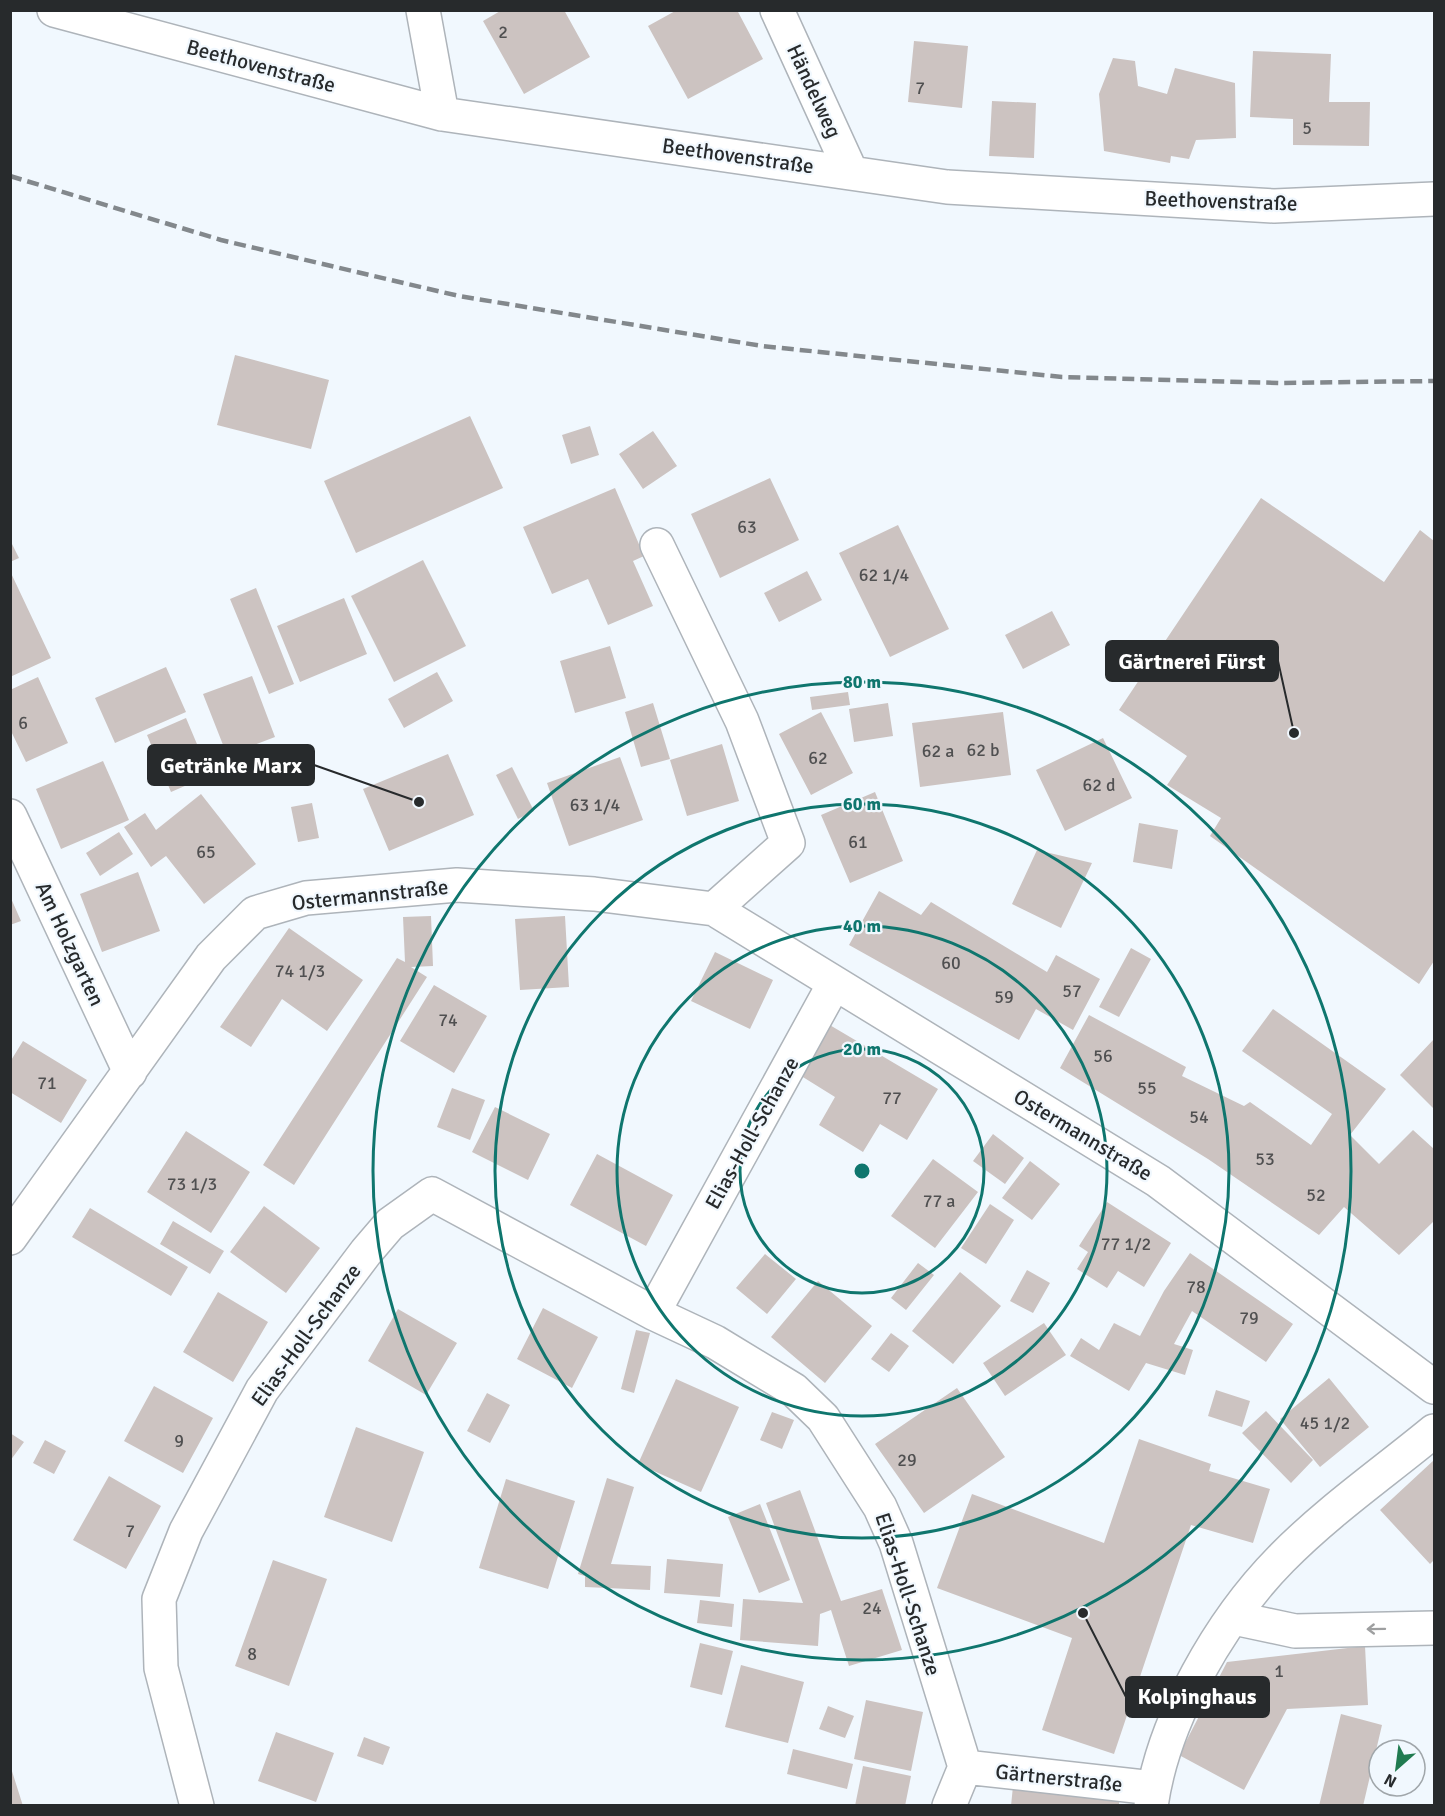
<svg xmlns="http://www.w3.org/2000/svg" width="1445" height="1816" viewBox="0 0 1445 1816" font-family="Signika,sans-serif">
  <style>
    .building { fill: #ccc3c1 }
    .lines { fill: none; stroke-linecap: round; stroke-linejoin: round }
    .minor-casing { stroke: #aeb4ba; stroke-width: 36 }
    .minor { stroke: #fff; stroke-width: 33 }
    .rail { stroke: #83888c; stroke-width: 4.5; stroke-dasharray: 12 6; stroke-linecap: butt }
    .oneway { stroke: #9e9fa0 }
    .ring { fill: none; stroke: #0f766e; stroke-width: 3 }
    .labels { text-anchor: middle; stroke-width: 4.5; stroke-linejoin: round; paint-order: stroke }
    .number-label { font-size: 18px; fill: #505051 }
    .street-label { font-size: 21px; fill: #272a2c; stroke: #f1f8fe }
    .centre { fill: #0f766e; stroke: #f1f8fe; stroke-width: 3 }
    .ring-label { font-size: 18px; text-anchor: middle; font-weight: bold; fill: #0f766e; stroke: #f1f8fe; stroke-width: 4.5; stroke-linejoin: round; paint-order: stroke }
    .leader { fill: none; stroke: #272a2c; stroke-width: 2 }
    .callout-dot { fill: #272a2c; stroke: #f1f8fe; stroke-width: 2 }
    .callout { fill: #272a2c; stroke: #272a2c; stroke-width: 2 }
    .callout-label { font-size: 22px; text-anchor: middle; font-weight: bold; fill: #fff }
  </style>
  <rect width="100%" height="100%" fill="#f1f8fe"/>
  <!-- building -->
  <path class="building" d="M 502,10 L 564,10 L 590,57 L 524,94 L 483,21 Z
    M 677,10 L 737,10 L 763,59 L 688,99 L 648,26 Z
    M 914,41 L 968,46 L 962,108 L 908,102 Z
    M 1253,51 L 1331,54 L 1329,102 L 1370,102 L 1369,146 L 1293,145 L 1293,119 L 1250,117 Z
    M 1113,58 L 1135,61 L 1138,86 L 1167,94 L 1175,68 L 1235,83 L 1236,138 L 1196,140 L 1189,159 L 1171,156 L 1170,163 L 1104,151 L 1099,94 Z
    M 992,101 L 1036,103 L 1034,158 L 989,156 Z
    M 235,355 L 329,380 L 311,449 L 217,425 Z
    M 470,416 L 503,488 L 356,553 L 324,481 Z
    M 590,426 L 599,455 L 571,464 L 562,435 Z
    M 653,431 L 677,466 L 643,489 L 619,454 Z
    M 770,478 L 799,540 L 720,578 L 691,514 Z
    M 615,488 L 644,556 L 633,561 L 653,606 L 608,625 L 588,579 L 552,594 L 523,527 Z
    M 1261,498 L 1384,582 L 1420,530 L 1434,541 L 1434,961 L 1419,984 L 1210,836 L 1221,818 L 1167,785 L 1187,756 L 1119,710 Z
    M 898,525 L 949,629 L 890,657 L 839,553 Z
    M 10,540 L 19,558 L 10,562 Z
    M 423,560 L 466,646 L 394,682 L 351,596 Z
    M 10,571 L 51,658 L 10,677 Z
    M 807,571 L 822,600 L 779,622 L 764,593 Z
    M 256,588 L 294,684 L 269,694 L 230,599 Z
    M 344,598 L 367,654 L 300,682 L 277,626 Z
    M 1052,611 L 1070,645 L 1023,669 L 1005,635 Z
    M 610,646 L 626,698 L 575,713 L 560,661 Z
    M 166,667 L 186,712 L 115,743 L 95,698 Z
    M 437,672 L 453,701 L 404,728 L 388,699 Z
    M 252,676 L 275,737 L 227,755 L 203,694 Z
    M 38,677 L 68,743 L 26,762 L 10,729 L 10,690 Z
    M 848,692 L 850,705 L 812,710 L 810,697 Z
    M 653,703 L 670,759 L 641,767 L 625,712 Z
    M 888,703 L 893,736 L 854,742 L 849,709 Z
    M 821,712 L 853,773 L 811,795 L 779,734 Z
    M 1003,712 L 1011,775 L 920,787 L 912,723 Z
    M 186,718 L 210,775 L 171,792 L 147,735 Z
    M 1103,738 L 1132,798 L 1065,831 L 1036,770 Z
    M 722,744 L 739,801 L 687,816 L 670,760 Z
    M 448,754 L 474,815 L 389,851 L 363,789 Z
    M 620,757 L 643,820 L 569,846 L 547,783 Z
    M 103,761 L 129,820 L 61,849 L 36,789 Z
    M 512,767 L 534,811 L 518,819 L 496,775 Z
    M 875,792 L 903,861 L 850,883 L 821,815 Z
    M 201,794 L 256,864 L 204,904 L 166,856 L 151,867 L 124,827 L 145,813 L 156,830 Z
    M 312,803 L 319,838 L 298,842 L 291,807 Z
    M 1139,823 L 1178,830 L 1172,869 L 1133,862 Z
    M 119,832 L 133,854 L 100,876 L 86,853 Z
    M 1037,850 L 1092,863 L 1061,928 L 1012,904 Z
    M 138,872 L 160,931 L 102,952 L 80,894 Z
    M 879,891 L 921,915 L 931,902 L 1047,972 L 1056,955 L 1100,979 L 1073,1030 L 1036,1009 L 1019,1040 L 849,945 Z
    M 10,896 L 21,921 L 10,925 Z
    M 431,916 L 433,966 L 411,967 L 427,977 L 294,1185 L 263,1165 L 397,958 L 405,962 L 403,917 Z
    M 565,916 L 569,987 L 520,990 L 515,919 Z
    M 289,928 L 363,980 L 327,1031 L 282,999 L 251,1047 L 220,1027 Z
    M 1131,948 L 1151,959 L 1119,1017 L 1099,1007 Z
    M 715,952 L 773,980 L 750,1029 L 691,1001 Z
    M 434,985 L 487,1016 L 454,1073 L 400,1041 Z
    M 1273,1009 L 1386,1089 L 1350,1135 L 1379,1164 L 1413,1130 L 1434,1149 L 1434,1221 L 1399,1255 L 1344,1207 L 1319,1235 L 1208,1159 L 1060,1068 L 1089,1015 L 1186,1067 L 1182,1076 L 1244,1106 L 1250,1102 L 1311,1145 L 1332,1114 L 1242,1051 Z
    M 828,1024 L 938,1089 L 907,1140 L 880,1124 L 863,1152 L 819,1125 L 835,1097 L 798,1074 Z
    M 1434,1039 L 1434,1109 L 1400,1075 Z
    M 23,1041 L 87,1080 L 61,1123 L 10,1092 L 10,1062 Z
    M 452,1088 L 485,1100 L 470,1140 L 437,1127 Z
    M 495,1107 L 550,1134 L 528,1180 L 472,1152 Z
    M 186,1131 L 250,1172 L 211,1233 L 147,1192 Z
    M 993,1134 L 1024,1158 L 1005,1184 L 973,1161 Z
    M 597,1154 L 673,1195 L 646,1246 L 570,1205 Z
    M 933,1159 L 978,1192 L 935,1248 L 891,1216 Z
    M 1030,1161 L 1060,1184 L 1032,1220 L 1002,1198 Z
    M 1107,1202 L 1171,1243 L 1144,1287 L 1118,1271 L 1107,1288 L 1077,1269 L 1088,1252 L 1079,1246 Z
    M 990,1204 L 1014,1220 L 986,1264 L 961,1248 Z
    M 264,1206 L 320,1248 L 286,1293 L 230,1252 Z
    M 90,1208 L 188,1267 L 171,1296 L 72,1237 Z
    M 173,1221 L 224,1251 L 210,1274 L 160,1244 Z
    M 1190,1253 L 1293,1324 L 1266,1362 L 1192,1311 L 1174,1344 L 1193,1350 L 1185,1375 L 1146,1363 L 1129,1391 L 1070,1356 L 1081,1338 L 1099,1350 L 1114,1323 L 1140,1336 L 1164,1291 Z
    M 765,1254 L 796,1279 L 767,1314 L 736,1288 Z
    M 918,1263 L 934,1275 L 906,1310 L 891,1298 Z
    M 1027,1270 L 1050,1283 L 1033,1313 L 1010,1301 Z
    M 960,1272 L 1001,1306 L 953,1364 L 912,1331 Z
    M 818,1281 L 872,1326 L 825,1383 L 771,1337 Z
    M 218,1292 L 268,1322 L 233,1382 L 183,1352 Z
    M 543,1308 L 598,1337 L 572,1388 L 517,1359 Z
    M 398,1309 L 457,1343 L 426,1395 L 368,1361 Z
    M 1044,1323 L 1066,1355 L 1005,1396 L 983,1363 Z
    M 636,1330 L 650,1333 L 634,1393 L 621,1389 Z
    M 891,1333 L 909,1346 L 889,1372 L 871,1359 Z
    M 1329,1378 L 1369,1427 L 1320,1467 L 1280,1419 Z
    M 676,1379 L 739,1407 L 701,1492 L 638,1464 Z
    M 154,1386 L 213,1418 L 183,1473 L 124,1441 Z
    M 957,1388 L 1005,1457 L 924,1513 L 875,1444 Z
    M 1216,1390 L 1250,1401 L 1242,1427 L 1208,1416 Z
    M 487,1393 L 510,1405 L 490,1443 L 467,1431 Z
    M 1266,1411 L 1313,1460 L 1291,1483 L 1242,1433 Z
    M 772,1412 L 794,1420 L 782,1449 L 760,1440 Z
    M 356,1427 L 424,1452 L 392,1542 L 324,1517 Z
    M 10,1433 L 24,1442 L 10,1461 Z
    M 1139,1439 L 1211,1464 L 1209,1471 L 1270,1489 L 1253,1543 L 1191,1525 L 1114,1754 L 1042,1730 L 1072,1638 L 937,1588 L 972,1494 L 1104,1543 Z
    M 45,1440 L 66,1451 L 54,1474 L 33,1463 Z
    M 1434,1460 L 1434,1560 L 1430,1564 L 1380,1510 Z
    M 109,1476 L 161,1506 L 126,1569 L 73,1540 Z
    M 607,1478 L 634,1487 L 611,1564 L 651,1566 L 650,1590 L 585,1587 L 585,1576 L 578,1574 Z
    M 506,1479 L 575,1501 L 548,1589 L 479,1568 Z
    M 800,1490 L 841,1601 L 882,1589 L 902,1650 L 849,1666 L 831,1610 L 820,1614 L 818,1646 L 740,1640 L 743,1599 L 803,1603 L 766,1503 Z
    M 760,1504 L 790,1580 L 759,1593 L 728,1517 Z
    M 667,1559 L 723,1564 L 720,1597 L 664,1593 Z
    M 273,1560 L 327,1579 L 289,1686 L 235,1666 Z
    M 700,1600 L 734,1604 L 732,1627 L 697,1623 Z
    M 700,1643 L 733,1651 L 722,1695 L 690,1687 Z
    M 1365,1646 L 1368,1705 L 1287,1709 L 1244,1790 L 1179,1755 L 1227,1662 Z
    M 741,1665 L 804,1682 L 788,1743 L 725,1727 Z
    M 866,1700 L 923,1712 L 911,1771 L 854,1759 Z
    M 828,1706 L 854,1716 L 845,1738 L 819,1729 Z
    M 1341,1714 L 1382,1725 L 1363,1806 L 1319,1806 Z
    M 276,1732 L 334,1753 L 316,1802 L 258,1781 Z
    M 364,1737 L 390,1747 L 383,1765 L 357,1756 Z
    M 793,1749 L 853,1764 L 847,1789 L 787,1774 Z
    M 863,1766 L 911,1776 L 905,1806 L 855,1806 Z
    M 11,1768 L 23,1806 L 10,1806 Z
    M 1013,1786 L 1119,1801 L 1119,1806 L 1011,1806 Z"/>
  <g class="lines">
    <!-- minor casing -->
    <g class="minor-casing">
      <path id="minor" d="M 54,10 L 442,114 L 947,187 L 1274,206 L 1434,199
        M 423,10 L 442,114
        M 777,10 L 851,172
        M 657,545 L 742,721 L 788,843 L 714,909
        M 10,816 L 130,1072
        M 10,1238 L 211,957 L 255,913 L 306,898 L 457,885 L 594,894 L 714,909 L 1158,1181 L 1434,1387
        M 653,1313 L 834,984
        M 1234,1618 L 1295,1631 L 1434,1628
        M 965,1767 L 1153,1788
        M 197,1806 L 161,1668 L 159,1599 L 186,1531 L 262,1390 L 366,1252 L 390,1224 L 432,1194 L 653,1313 L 715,1342 L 794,1390 L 823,1418 L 880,1507 L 896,1543 L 965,1767
        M 949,1806 L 965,1767
        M 1151,1806 C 1163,1720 1220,1621 1281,1559 C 1327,1512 1383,1473 1434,1431"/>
    </g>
    <!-- minor -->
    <use href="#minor" class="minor"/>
    <!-- rail -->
    <path class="rail" d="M 10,176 L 221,240 L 459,296 L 762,346 L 1062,377 L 1280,383 L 1434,381"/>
  </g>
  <!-- one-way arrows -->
  <defs><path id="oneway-shaft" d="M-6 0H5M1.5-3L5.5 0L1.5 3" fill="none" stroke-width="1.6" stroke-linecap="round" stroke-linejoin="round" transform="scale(1.5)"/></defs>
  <use class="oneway" href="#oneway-shaft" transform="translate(1376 1629) rotate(179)"/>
  <!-- distance rings -->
  <g class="ring">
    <circle cx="862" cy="1171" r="122"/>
    <circle cx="862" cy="1171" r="245"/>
    <circle cx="862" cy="1171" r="367"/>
    <circle cx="862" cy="1171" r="489"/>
  </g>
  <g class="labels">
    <!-- number labels -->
    <g class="number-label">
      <text x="503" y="38">2</text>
      <text x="920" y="94">7</text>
      <text x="1307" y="134">5</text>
      <text x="747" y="533">63</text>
      <text x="884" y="581">62 1/4</text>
      <text x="23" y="729">6</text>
      <text x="983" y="756">62 b</text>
      <text x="938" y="757">62 a</text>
      <text x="818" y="764">62</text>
      <text x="1099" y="791">62 d</text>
      <text x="595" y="811">63 1/4</text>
      <text x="858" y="848">61</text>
      <text x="206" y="858">65</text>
      <text x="951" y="969">60</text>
      <text x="300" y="977">74 1/3</text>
      <text x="1072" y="997">57</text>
      <text x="1004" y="1003">59</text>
      <text x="448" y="1026">74</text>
      <text x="1103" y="1062">56</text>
      <text x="47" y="1089">71</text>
      <text x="1147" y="1094">55</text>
      <text x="892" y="1104">77</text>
      <text x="1199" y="1123">54</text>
      <text x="1265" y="1165">53</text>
      <text x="192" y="1190">73 1/3</text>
      <text x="1316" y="1201">52</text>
      <text x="939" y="1207">77 a</text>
      <text x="1126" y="1250">77 1/2</text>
      <text x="1196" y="1293">78</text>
      <text x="1249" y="1324">79</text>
      <text x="1325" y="1429">45 1/2</text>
      <text x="179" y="1447">9</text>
      <text x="907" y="1466">29</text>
      <text x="130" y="1537">7</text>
      <text x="872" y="1614">24</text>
      <text x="252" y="1660">8</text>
      <text x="1279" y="1677">1</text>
    </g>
    <!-- street labels -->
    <g class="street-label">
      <text transform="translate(261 66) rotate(15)" y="7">Beethovenstraße</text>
      <text transform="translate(814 91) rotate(65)" y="7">Händelweg</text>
      <text transform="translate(738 156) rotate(8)" y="7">Beethovenstraße</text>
      <text transform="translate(1221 201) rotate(2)" y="7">Beethovenstraße</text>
      <text transform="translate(370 895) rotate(-6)" y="7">Ostermannstraße</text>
      <text transform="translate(70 944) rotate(65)" y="7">Am Holzgarten</text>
      <text transform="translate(752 1133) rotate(-61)" y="7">Elias-Holl-Schanze</text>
      <text transform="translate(1083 1135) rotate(31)" y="7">Ostermannstraße</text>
      <text transform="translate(306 1335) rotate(-54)" y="7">Elias-Holl-Schanze</text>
      <text transform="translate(908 1594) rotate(72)" y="7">Elias-Holl-Schanze</text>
      <text transform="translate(1059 1778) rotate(6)" y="7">Gärtnerstraße</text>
    </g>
  </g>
  <circle cx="862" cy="1171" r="9" class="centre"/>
  <g class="ring-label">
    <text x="862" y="688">80 m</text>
    <text x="862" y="810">60 m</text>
    <text x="862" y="932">40 m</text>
    <text x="862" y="1055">20 m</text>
  </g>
  <!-- callouts -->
  <path class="leader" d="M1294 733L1278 661M419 802L314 765M1083 1613L1126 1697"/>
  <g class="callout-dot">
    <circle cx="1294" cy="733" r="6"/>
    <circle cx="419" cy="802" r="6"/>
    <circle cx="1083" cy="1613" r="6"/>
  </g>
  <g class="callout">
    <rect x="1106" y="641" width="172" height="40" rx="6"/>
    <rect x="148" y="745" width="166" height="40" rx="6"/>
    <rect x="1126" y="1677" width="143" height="40" rx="6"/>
  </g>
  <g class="callout-label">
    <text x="1192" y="669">Gärtnerei Fürst</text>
    <text x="231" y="773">Getränke Marx</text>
    <text x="1197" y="1704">Kolpinghaus</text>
  </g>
  <!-- border -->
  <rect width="1445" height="1816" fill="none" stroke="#272a2c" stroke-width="24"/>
  <!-- north arrow -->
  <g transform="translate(1397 1768) rotate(208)"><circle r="28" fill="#f1f8fe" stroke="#a0a6aa" stroke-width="1.5"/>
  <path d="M0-4.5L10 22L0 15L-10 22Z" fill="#207b50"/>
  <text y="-9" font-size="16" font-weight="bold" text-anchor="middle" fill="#272a2c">N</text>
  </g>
</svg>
